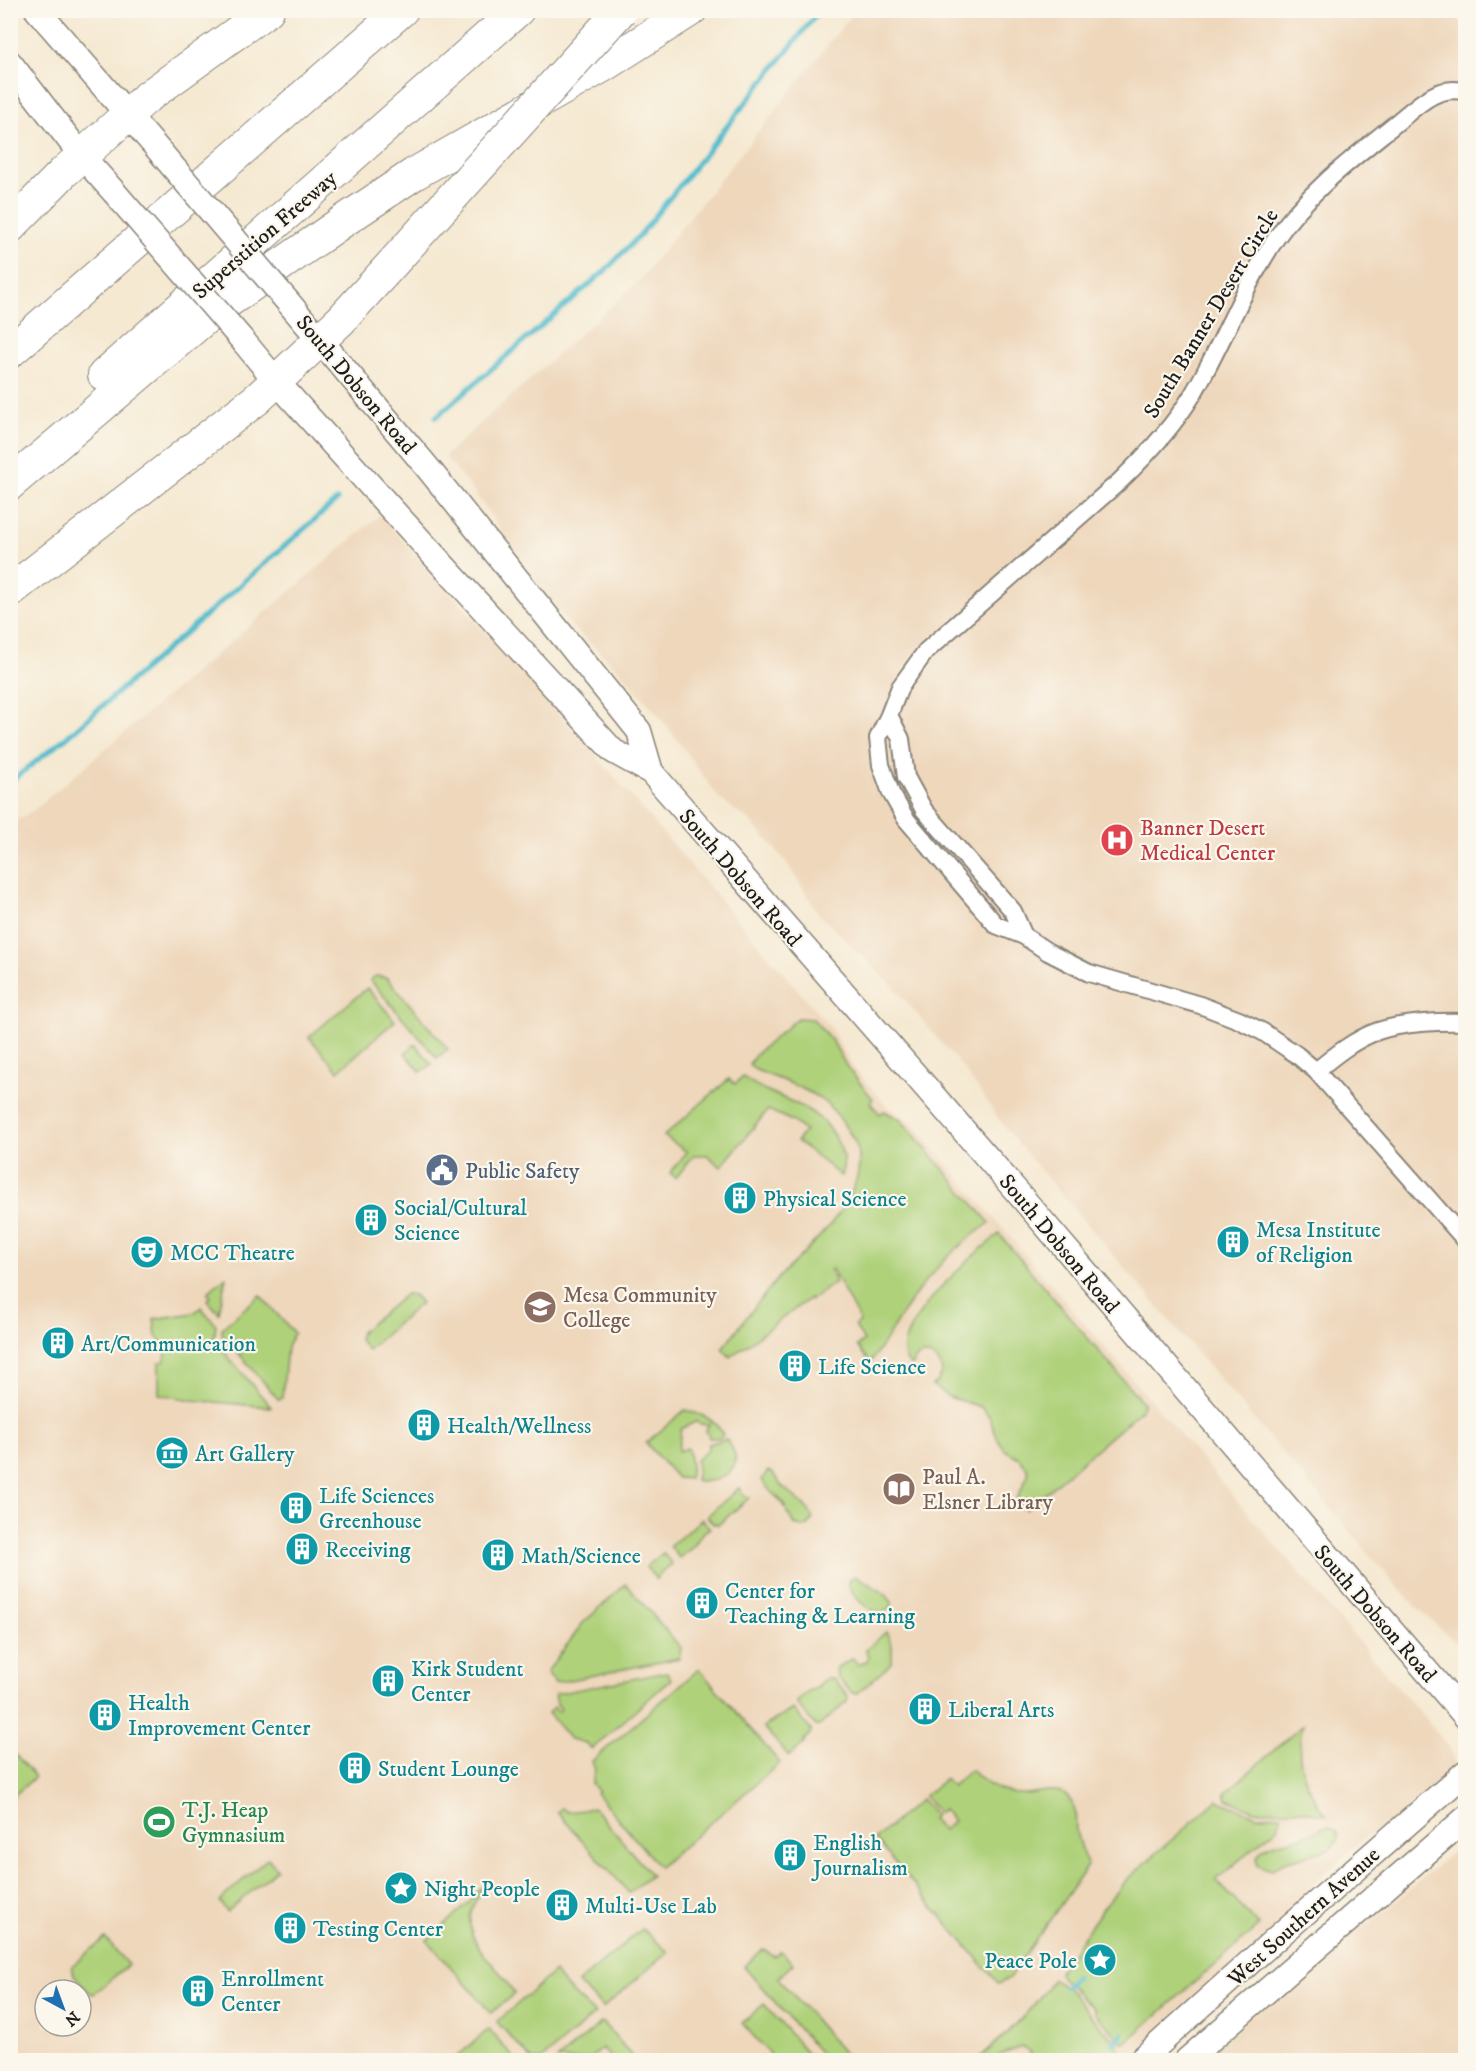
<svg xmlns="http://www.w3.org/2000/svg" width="1476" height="2071" viewBox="0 0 1476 2071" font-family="'IM FELL DW Pica',serif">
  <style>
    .built { fill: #eed7bb; fill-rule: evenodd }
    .green { fill: #afd17a; stroke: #66764b; stroke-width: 1.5 }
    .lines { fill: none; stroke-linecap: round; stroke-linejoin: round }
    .stream { stroke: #52bdcd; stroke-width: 5 }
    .minor-casing { stroke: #888277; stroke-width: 20 }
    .secondary-casing { stroke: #888277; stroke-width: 27 }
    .motorway-casing { stroke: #888277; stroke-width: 34 }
    .minor { stroke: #fff; stroke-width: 16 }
    .secondary { stroke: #fff; stroke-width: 24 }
    .motorway { stroke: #fff; stroke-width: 32 }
    .secondary-bridge-casing { stroke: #888277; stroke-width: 27; stroke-linecap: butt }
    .motorway-bridge-casing { stroke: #888277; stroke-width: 34; stroke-linecap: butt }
    .secondary-bridge { stroke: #fff; stroke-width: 24 }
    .motorway-bridge { stroke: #fff; stroke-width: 32 }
    .labels { text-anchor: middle; stroke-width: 4.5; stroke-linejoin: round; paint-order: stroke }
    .street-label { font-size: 22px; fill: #1c1c1c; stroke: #fbf7ec }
    .health-label { font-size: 22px; fill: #be3a42; stroke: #fbf7ec; text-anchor: start }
    .service-label { font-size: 22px; fill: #4e5e75; stroke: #fbf7ec; text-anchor: start }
    .culture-label { font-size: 22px; fill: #0d838f; stroke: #fbf7ec; text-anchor: start }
    .education-label { font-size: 22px; fill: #785e54; stroke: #fbf7ec; text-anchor: start }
    .leisure-label { font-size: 22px; fill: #27864d; stroke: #fbf7ec; text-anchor: start }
  </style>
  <rect width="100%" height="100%" fill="#fbf7ec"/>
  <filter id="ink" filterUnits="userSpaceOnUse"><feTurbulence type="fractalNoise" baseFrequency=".0167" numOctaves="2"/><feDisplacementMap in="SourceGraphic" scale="12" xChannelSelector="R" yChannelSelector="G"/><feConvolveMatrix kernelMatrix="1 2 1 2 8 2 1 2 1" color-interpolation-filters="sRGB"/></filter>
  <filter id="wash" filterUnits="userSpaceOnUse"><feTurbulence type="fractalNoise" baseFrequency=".008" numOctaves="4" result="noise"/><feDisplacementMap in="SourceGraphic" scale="24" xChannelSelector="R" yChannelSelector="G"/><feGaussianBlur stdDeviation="1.35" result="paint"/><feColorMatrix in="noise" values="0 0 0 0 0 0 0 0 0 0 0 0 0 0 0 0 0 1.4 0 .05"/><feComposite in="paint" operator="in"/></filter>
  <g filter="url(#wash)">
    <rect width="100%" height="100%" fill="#f5e9d2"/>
    <!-- built -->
    <path class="built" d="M 855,11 L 1451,11 L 1466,29 L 1465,1651 L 1407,1598 L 1009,1133 L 963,1068 L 892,985 L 820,915 L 784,859 L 751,822 L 719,798 L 668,727 L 619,670 L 573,627 L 544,594 L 473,490 L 445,456 L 639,281 Z
      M 380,515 L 583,741 L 831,1028 L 852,1066 L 877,1095 L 888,1108 L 911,1122 L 1450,1748 L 1455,1766 L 1409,1811 L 1362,1840 L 1311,1885 L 1288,1917 L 1129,2060 L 11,2060 L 10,824 L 34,810 ZM 45,1990 L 81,1990 L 81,2026 L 45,2026 Z
      M 1465,1841 L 1465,2060 L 1200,2060 L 1312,1962 L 1386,1910 Z"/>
    <!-- green -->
    <path class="green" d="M 376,976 L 387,978 L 448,1049 L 437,1058 L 370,980 Z
      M 367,988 L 395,1021 L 338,1071 L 309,1037 Z
      M 798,1018 L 813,1019 L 833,1042 L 847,1067 L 873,1099 L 870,1102 L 880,1114 L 884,1111 L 901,1120 L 990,1223 C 957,1245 930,1272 908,1305 C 895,1324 884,1344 870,1363 L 857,1346 L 864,1341 L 855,1326 L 860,1322 L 832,1269 L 830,1270 L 835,1282 L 811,1300 L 810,1298 L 730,1357 L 722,1348 C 743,1324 764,1292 786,1270 C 814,1243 862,1200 859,1158 C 859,1147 853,1138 847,1129 C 841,1119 832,1108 823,1101 C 804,1087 778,1079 756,1070 L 749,1064 L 757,1053 Z
      M 415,1044 L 432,1064 L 421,1072 L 405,1053 Z
      M 743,1077 C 777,1103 818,1099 839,1145 C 844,1154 845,1166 841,1176 L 797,1141 L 805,1131 L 792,1121 L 768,1110 L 721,1167 L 707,1155 L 694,1155 L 676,1178 L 670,1173 L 687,1152 L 664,1136 L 729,1079 L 735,1084 Z
      M 999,1234 L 1143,1403 L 1143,1406 L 1139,1412 L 1026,1510 L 1017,1499 L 1028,1475 L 1028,1469 L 1019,1458 L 1005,1450 L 998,1440 L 989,1416 L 981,1407 L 949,1397 L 932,1385 L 937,1382 L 942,1373 C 940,1354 919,1347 911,1366 C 877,1336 977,1252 999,1234 Z
      M 226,1277 L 219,1313 L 207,1300 L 211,1297 L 207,1293 Z
      M 406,1294 L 414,1295 L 421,1303 L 368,1350 L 359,1340 L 361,1332 Z
      M 260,1295 L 294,1333 L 287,1347 L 282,1398 L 279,1400 L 222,1334 L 222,1328 Z
      M 201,1307 L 216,1325 L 214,1340 L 271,1407 L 191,1400 L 159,1394 L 159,1363 L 165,1361 L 166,1350 L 161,1345 L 159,1337 L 156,1336 L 154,1319 L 194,1313 Z
      M 685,1410 C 701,1414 716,1419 723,1435 L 719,1438 L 709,1438 L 708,1433 L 705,1432 L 709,1424 L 706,1425 L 698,1423 L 697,1421 L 681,1429 L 678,1451 L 688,1448 L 691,1466 L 689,1479 L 677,1478 L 646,1443 Z
      M 726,1439 C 730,1445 737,1453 735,1461 C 732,1478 710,1484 695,1480 L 697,1468 L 696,1460 L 708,1450 L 708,1444 Z
      M 768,1471 C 776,1474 776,1479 781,1485 C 792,1497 806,1502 813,1518 L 808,1526 C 789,1530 790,1512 782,1502 C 773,1492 770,1494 762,1480 Z
      M 739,1488 L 742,1493 L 749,1498 L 718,1525 L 716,1523 L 713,1524 L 707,1516 Z
      M 702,1519 L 710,1528 L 702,1533 L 694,1546 L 679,1558 L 670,1546 Z
      M 663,1553 L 672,1564 L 664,1570 L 656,1579 L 646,1567 Z
      M 856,1576 L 884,1593 L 892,1602 L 891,1608 C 874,1620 854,1599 848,1583 L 852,1577 Z
      M 626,1584 L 681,1648 L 679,1658 L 555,1683 L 547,1672 L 583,1623 Z
      M 886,1632 L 892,1645 L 892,1663 L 858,1693 L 852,1693 L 837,1677 L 836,1668 L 853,1658 L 858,1665 L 867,1661 L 868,1656 L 866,1650 Z
      M 699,1669 L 780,1763 L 659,1867 L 596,1793 L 598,1791 L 592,1783 L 595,1770 L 592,1761 Z
      M 667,1672 L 671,1679 L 592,1749 L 586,1743 L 570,1739 L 548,1713 L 554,1707 L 558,1712 L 561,1709 L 557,1704 L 555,1694 Z
      M 827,1678 L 833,1679 L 848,1696 L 847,1702 L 819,1726 L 816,1726 L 796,1703 L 808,1691 L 816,1688 L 822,1681 Z
      M 793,1709 L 811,1730 L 811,1733 L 804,1740 L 804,1744 L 789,1756 L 763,1727 Z
      M 1303,1725 C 1293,1758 1306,1790 1326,1815 L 1299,1810 L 1255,1811 L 1227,1799 L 1225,1793 Z
      M 15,1754 L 35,1777 L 11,1798 L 11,1758 Z
      M 971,1770 C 984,1785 1005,1795 1025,1794 C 1042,1793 1061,1783 1072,1803 C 1077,1811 1075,1821 1076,1830 C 1078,1842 1083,1855 1088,1866 L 1009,1978 L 999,1984 L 875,1839 L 921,1799 L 935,1815 L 932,1819 L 943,1830 L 953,1821 L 943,1809 L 938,1813 L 924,1796 L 945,1779 L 952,1786 Z
      M 1217,1800 L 1257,1816 L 1282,1815 L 1277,1828 L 1216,1880 L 1259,1926 L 1124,2044 L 1096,2014 L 1094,2009 L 1061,1977 L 1059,1972 L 1106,1904 L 1125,1881 Z
      M 593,1807 L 651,1875 L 629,1893 L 557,1812 L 562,1808 L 567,1812 L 584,1810 Z
      M 1328,1826 L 1335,1830 C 1341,1838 1337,1844 1330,1849 L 1284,1862 L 1271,1870 L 1258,1865 C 1250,1841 1298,1840 1311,1834 C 1317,1832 1321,1827 1328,1826 Z
      M 268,1858 L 277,1869 L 227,1912 L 219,1901 Z
      M 481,1888 L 483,1891 C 454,1923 478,1949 501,1974 C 506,1980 510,1988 515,1993 L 491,2013 L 427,1940 L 469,1903 Z
      M 642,1929 L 668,1952 L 603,2008 L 578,1983 Z
      M 105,1938 L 128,1965 L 94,1994 L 90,1993 L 74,1975 L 72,1966 Z
      M 763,1949 L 774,1956 L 781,1951 L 793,1964 L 778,1978 L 850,2060 L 826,2060 L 744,1967 Z
      M 554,1972 L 569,1990 L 595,2014 L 541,2060 L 532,2060 L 497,2022 Z
      M 1053,1979 C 1071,1986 1082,2006 1094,2019 C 1102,2028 1110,2036 1118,2044 L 1118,2049 L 1105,2060 L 1025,2060 L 1030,2055 L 1030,2051 L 1022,2047 L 1000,2055 L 994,2060 L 977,2060 C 1006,2035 1032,2011 1053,1979 Z
      M 764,2004 L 813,2060 L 775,2060 L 742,2023 Z
      M 602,2022 L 635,2060 L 613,2060 L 602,2048 L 588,2060 L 557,2060 Z
      M 489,2029 L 516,2060 L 453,2060 Z"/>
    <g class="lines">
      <!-- stream -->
      <path class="stream" d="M 436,417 L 605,271 L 640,235 L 820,10
        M 10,782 L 68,736 L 337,500
        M 1065,1987 L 1076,1977
        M 1114,2043 L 1123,2034"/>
    </g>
  </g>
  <g filter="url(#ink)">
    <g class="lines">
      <!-- minor casing -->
      <g class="minor-casing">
        <path id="minor" d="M 889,715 L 900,687 L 926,651 L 1120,481 C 1148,454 1173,427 1193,394 C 1223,343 1243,287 1277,237 C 1308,192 1352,159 1395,124 C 1415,108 1437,83 1466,92
          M 1024,936 L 1013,911 L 924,810 L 906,777 L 901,739 L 889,715 L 878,738 L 881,765 L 891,793 L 906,819 L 996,925 L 1024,936 L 1048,952 L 1089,973 L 1200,1005 L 1239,1020 L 1263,1032 L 1297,1055 L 1316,1071 L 1466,1241
          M 1316,1071 C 1334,1056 1355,1039 1378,1031 C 1402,1023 1440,1021 1466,1022"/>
      </g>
      <!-- secondary casing -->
      <g class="secondary-casing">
        <path id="secondary" d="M 37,10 L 162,154
          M 10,63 L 81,155 L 114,192
          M 288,302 L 427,467 L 639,731 L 651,772
          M 244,342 L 277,382 L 386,503 L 613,751 L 651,772 L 1019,1194 L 1466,1717
          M 1141,2060 L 1280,1935 L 1466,1772
          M 1187,2060 L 1466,1818"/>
      </g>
      <!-- motorway casing -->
      <g class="motorway-casing">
        <path id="motorway" d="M 10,227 L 64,172 L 146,98 L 268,10
          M 10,352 L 402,10
          M 104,375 L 518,10
          M 10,484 L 209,315 L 342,222 L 414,174 L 603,66 L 691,10
          M 10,591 L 257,399 L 341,320 L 382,275"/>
      </g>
      <!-- minor -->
      <use href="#minor" class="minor"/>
      <!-- secondary -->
      <use href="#secondary" class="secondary"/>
      <!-- motorway -->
      <use href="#motorway" class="motorway"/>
      <!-- secondary-bridge casing -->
      <g class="secondary-bridge-casing">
        <path id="secondary-bridge" d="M 162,154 L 288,302
          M 114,192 L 244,342"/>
      </g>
      <!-- motorway-bridge casing -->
      <g class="motorway-bridge-casing">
        <path id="motorway-bridge" d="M 382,275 L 621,10"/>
      </g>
      <!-- secondary-bridge -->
      <use href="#secondary-bridge" class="secondary-bridge"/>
      <!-- motorway-bridge -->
      <use href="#motorway-bridge" class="motorway-bridge"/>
    </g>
  </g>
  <!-- icons -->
  <defs>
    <g id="hospital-disc" transform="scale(1.725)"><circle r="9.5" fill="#e0444e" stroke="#fbf7ec"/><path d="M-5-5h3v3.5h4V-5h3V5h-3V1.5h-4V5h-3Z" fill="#fff"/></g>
    <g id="civic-disc" transform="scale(1.725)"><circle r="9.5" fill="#5c6f8a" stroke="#fbf7ec"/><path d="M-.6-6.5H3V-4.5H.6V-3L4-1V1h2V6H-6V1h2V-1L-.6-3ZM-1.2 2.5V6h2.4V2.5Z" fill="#fff"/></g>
    <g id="building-disc" transform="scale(1.725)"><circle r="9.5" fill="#0f9aa8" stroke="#fbf7ec"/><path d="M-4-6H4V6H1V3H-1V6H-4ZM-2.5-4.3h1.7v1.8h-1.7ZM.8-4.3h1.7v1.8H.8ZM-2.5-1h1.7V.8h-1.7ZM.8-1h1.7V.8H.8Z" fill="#fff"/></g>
    <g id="theatre-disc" transform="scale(1.725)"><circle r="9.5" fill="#0f9aa8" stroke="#fbf7ec"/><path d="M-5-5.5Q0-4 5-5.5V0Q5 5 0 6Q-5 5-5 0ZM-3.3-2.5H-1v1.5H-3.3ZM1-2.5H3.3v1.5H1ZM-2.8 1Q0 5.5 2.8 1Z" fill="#fff"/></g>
    <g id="university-disc" transform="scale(1.725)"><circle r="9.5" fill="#8d6e63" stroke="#fbf7ec"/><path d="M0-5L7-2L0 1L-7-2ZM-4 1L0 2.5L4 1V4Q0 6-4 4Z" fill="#fff"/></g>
    <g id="museum-disc" transform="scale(1.725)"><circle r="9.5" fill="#0f9aa8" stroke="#fbf7ec"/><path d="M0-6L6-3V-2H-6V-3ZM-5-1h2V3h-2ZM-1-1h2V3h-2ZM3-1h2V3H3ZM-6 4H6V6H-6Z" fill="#fff"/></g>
    <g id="library-disc" transform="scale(1.725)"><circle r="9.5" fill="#8d6e63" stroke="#fbf7ec"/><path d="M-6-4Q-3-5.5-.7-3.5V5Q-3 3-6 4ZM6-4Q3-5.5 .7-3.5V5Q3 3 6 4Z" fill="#fff"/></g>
    <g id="stadium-disc" transform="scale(1.725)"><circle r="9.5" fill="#2e9e5b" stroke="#fbf7ec"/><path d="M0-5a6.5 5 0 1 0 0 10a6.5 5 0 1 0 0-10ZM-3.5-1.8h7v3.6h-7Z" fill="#fff"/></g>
    <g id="sight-disc" transform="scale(1.725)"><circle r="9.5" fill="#0f9aa8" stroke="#fbf7ec"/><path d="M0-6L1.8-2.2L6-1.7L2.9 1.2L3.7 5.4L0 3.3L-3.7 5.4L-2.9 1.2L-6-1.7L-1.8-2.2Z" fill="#fff"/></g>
  </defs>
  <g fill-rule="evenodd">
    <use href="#hospital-disc" x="1117" y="840"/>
    <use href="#civic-disc" x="442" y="1170"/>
    <use href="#building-disc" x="740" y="1198"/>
    <use href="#building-disc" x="371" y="1220"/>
    <use href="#building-disc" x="1233" y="1242"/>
    <use href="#theatre-disc" x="147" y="1252"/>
    <use href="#university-disc" x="540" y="1307"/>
    <use href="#building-disc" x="58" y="1343"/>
    <use href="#building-disc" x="795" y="1366"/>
    <use href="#building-disc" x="424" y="1425"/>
    <use href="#museum-disc" x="172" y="1453"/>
    <use href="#library-disc" x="899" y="1489"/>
    <use href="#building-disc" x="296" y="1508"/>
    <use href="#building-disc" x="302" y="1549"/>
    <use href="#building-disc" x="498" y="1555"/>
    <use href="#building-disc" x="702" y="1603"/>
    <use href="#building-disc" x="388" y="1681"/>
    <use href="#building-disc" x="925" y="1709"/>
    <use href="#building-disc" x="105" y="1715"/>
    <use href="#building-disc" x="355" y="1768"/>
    <use href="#stadium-disc" x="159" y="1822"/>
    <use href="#building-disc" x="790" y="1855"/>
    <use href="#sight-disc" x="401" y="1888"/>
    <use href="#building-disc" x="562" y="1905"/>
    <use href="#building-disc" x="290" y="1928"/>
    <use href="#sight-disc" x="1100" y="1960"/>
    <use href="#building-disc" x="198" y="1991"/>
  </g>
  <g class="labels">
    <!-- street labels -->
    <g class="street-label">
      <text transform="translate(264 234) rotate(-41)" y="8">Superstition Freeway</text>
      <text transform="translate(1210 313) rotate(-59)" y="8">South Banner Desert Circle</text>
      <text transform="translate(357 384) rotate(50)" y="8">South Dobson Road</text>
      <text transform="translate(741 877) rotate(49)" y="8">South Dobson Road</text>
      <text transform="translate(1060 1243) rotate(50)" y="8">South Dobson Road</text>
      <text transform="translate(1376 1613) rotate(49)" y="8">South Dobson Road</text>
      <text transform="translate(1303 1916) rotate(-42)" y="8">West Southern Avenue</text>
    </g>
    <!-- health labels -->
    <g class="health-label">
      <text x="1140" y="835">Banner Desert<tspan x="1140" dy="25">Medical Center</tspan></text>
    </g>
    <!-- service labels -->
    <g class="service-label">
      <text x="465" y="1178">Public Safety</text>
    </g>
    <!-- culture labels -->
    <g class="culture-label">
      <text x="763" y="1206">Physical Science</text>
      <text x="394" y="1215">Social/Cultural<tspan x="394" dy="25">Science</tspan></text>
      <text x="1256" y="1237">Mesa Institute<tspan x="1256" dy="25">of Religion</tspan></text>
      <text x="170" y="1260">MCC Theatre</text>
      <text x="81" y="1351">Art/Communication</text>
      <text x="818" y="1374">Life Science</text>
      <text x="447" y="1433">Health/Wellness</text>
      <text x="195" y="1461">Art Gallery</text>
      <text x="319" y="1503">Life Sciences<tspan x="319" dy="25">Greenhouse</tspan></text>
      <text x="325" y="1557">Receiving</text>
      <text x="521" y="1563">Math/Science</text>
      <text x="725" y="1598">Center for<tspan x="725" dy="25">Teaching &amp; Learning</tspan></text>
      <text x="411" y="1676">Kirk Student<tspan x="411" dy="25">Center</tspan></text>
      <text x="128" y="1710">Health<tspan x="128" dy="25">Improvement Center</tspan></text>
      <text x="948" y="1717">Liberal Arts</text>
      <text x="378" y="1776">Student Lounge</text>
      <text x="813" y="1850">English<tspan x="813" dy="25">Journalism</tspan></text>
      <text x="424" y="1896">Night People</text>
      <text x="585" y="1913">Multi-Use Lab</text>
      <text x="313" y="1936">Testing Center</text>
      <text x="1077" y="1968" text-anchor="end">Peace Pole</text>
      <text x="221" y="1986">Enrollment<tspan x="221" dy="25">Center</tspan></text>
    </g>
    <!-- education labels -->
    <g class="education-label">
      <text x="563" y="1302">Mesa Community<tspan x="563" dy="25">College</tspan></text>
      <text x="922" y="1484">Paul A.<tspan x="922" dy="25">Elsner Library</tspan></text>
    </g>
    <!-- leisure labels -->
    <g class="leisure-label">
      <text x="182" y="1817">T.J. Heap<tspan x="182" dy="25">Gymnasium</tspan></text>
    </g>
  </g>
  <!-- margin -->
  <rect width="1476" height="2071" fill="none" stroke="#fbf7ec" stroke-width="36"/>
  <!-- north arrow -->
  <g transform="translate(63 2008) rotate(139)"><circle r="28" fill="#fbf7ec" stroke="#a29f99" stroke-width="1.5"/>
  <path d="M0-4.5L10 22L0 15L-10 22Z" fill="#1f6fb2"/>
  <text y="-9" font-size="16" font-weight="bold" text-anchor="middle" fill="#1c1c1c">N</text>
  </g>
</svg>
